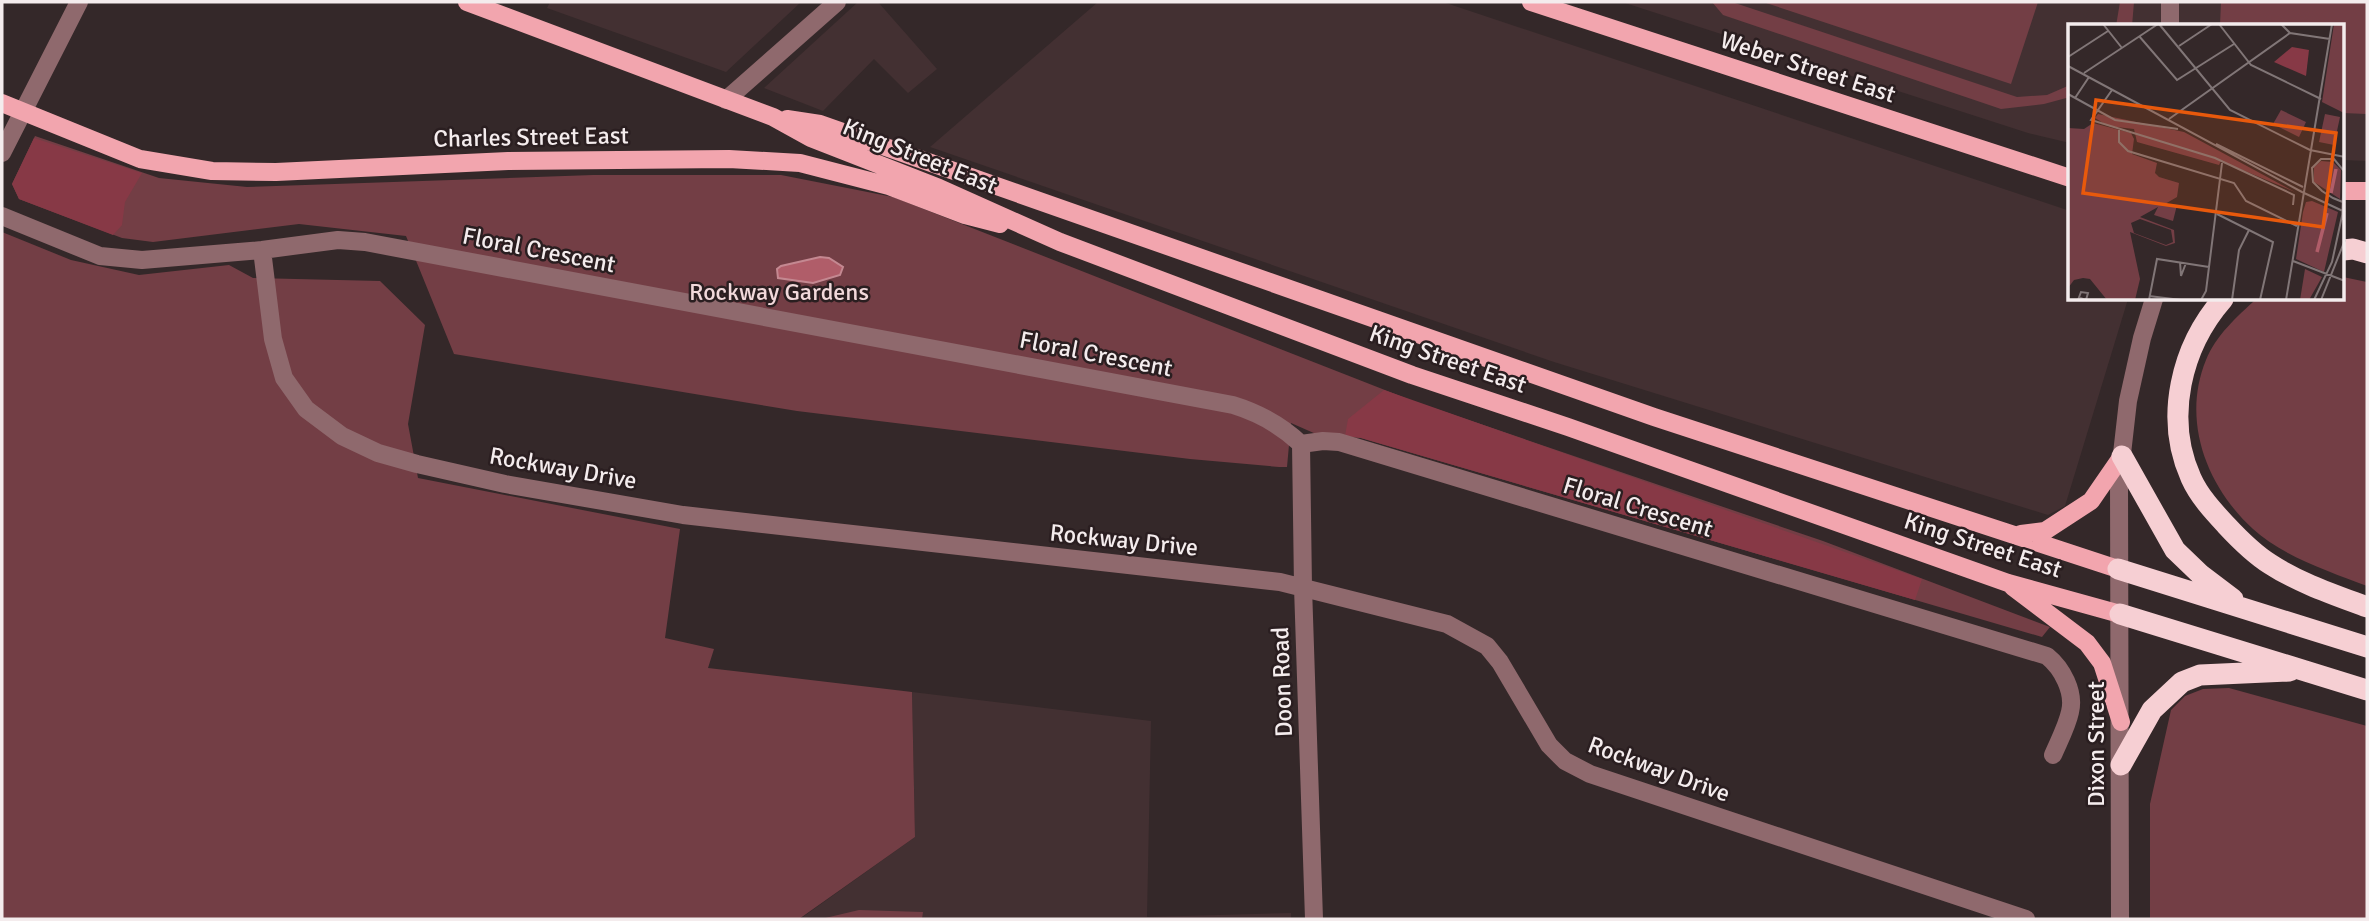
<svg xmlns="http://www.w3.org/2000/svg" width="2369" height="921" viewBox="0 0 2369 921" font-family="Signika,sans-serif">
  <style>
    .built { fill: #433032 }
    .green { fill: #733e45 }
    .forest { fill: #873946 }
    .water { fill: #b05d69; stroke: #c48891; stroke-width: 2 }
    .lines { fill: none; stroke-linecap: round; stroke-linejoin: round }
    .minor { stroke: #8f696d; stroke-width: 18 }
    .major { stroke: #f2a5ae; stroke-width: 18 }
    .highway { stroke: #f6cfd3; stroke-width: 21 }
    .labels { text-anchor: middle; stroke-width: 5; stroke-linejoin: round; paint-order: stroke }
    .street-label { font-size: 24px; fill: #f4eced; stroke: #2a1e20 }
    .park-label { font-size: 24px; fill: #f2d9db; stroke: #2a1e20 }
    .inset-river { fill: none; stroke: #b05d69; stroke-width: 3.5 }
    .inset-road { fill: none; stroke: #817677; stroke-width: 2 }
    .view { fill: #e8590c; fill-opacity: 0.15; stroke: #e8590c; stroke-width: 3.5 }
    .inset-edge { fill: none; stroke: #f4eced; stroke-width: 3.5 }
  </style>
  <rect width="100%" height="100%" fill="#342829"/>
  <!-- built -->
  <path class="built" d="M 550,2 L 801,2 L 726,72 L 547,8 Z
    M 858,2 L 878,2 L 937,69 L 908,93 L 874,59 L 823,111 L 764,88 Z
    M 1098,2 L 1443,2 L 2070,211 L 2070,299 L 2128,299 L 2065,506 L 2048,515 L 1554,362 L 930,147 Z
    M 1622,2 L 2367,2 L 2367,161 L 2343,160 L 2343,26 L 2070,26 L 2070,143 L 2028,133 Z
    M 912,692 L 1151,721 L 1147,917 L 1291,913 L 1291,919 L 800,919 L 915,837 Z"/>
  <!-- green -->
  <path class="green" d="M 1712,2 L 1732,2 L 2017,97 L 2047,95 L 2070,85 L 2070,97 L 2044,104 L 2001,109 L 1723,15 Z
    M 1763,2 L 2038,2 L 2011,84 Z
    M 2120,2 L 2134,2 L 2132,26 L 2116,26 Z
    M 2221,2 L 2367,2 L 2366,114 L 2343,113 L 2343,26 L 2220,26 Z
    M 35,136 L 159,178 L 247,187 L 593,175 L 781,175 L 893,197 L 1413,401 L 1823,541 L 2050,627 L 2042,637 L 1361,438 L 1316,434 L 1291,423 L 1287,467 L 1279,467 L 1190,459 L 797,411 L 454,354 L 406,236 L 299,224 L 153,242 L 122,238 L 19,199 L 12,184 Z
    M 2,232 L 71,260 L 139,275 L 229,265 L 253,278 L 380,281 L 425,325 L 408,424 L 418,478 L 680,529 L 665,638 L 714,649 L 708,668 L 912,692 L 915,837 L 799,919 L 2,919 Z
    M 2343,277 L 2367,282 L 2367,586 C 2331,572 2282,556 2253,529 C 2207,487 2181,421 2206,360 C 2216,335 2237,317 2256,299 L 2343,299 Z
    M 2229,688 L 2367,726 L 2367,919 L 2150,919 L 2150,804 L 2171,710 L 2185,696 L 2203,689 Z
    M 859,910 L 923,912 L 922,919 L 821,919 Z"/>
  <!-- forest -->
  <path class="forest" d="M 34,138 L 142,173 L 125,202 L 122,225 L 113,235 L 19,199 L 12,184 Z
    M 1384,390 L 1922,579 L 1915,600 L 1361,438 L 1345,436 L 1348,419 Z"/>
  <!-- water -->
  <path class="water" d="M 820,257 L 829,258 L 843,267 L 840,275 L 813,283 L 778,278 L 777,269 L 781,266 Z"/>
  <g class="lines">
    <!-- minor -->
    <path class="minor" d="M 2170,26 L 2170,2
      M 726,100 L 837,2
      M 2,153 L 79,2
      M 2,216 L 100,256 L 142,260 L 262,250 L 338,240 L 365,242 L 1233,405 C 1259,413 1281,425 1301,444
      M 262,250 L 273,339 L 284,378 L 306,409 L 342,436 L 378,453 L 417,464 L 505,484 L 683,515 L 1280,582 L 1447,624 L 1487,646 L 1500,662 L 1549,745 L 1565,761 L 1590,774 L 2026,919
      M 1301,444 L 1323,441 L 1339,442 L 2047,656 C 2062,668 2075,692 2070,712 C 2067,726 2059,741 2053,755
      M 1301,444 L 1303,587 L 1314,919
      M 2120,919 L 2119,480 L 2128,401 L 2142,338 L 2154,299"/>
    <!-- major -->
    <path class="major" d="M 467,2 L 773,117 L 811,138 L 939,188 L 1060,242 L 1412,375 L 1568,427 L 2008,583 L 2120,614
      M 1531,2 L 2070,178
      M 2,103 L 140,159 L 212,171 L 276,172 L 508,161 L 729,159 L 800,163 L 889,186 L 965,215 L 1000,224
      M 787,119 L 820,124 L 1654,417 L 2118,569
      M 2343,191 L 2367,191
      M 2021,534 L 2045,531 L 2091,501 L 2122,456
      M 2013,587 L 2087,643 L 2102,663 L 2121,722"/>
    <!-- highway -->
    <path class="highway" d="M 2343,250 L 2353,249 L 2367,253
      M 2223,299 C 2181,347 2164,418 2191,478 C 2199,496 2213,511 2226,525 C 2239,539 2254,554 2270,564 C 2299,583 2335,595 2367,607
      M 2122,456 L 2175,550 L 2200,574 L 2233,599
      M 2118,569 L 2367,647
      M 2120,614 L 2367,690
      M 2121,765 L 2152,710 L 2182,682 L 2200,675 L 2290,671"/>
  </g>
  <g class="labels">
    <!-- street labels -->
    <g class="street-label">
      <text transform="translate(1808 67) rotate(18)" y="8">Weber Street East</text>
      <text transform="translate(531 137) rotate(-1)" y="8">Charles Street East</text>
      <text transform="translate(920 156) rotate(22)" y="8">King Street East</text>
      <text transform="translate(539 250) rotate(11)" y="8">Floral Crescent</text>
      <text transform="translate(1096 354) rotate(11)" y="8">Floral Crescent</text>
      <text transform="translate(1448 359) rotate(19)" y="8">King Street East</text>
      <text transform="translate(563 468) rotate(10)" y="8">Rockway Drive</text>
      <text transform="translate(1638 507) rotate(17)" y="8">Floral Crescent</text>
      <text transform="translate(1124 540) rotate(6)" y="8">Rockway Drive</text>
      <text transform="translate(1983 545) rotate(18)" y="8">King Street East</text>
      <text transform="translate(1282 682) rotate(-92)" y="8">Doon Road</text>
      <text transform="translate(2096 744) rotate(-90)" y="8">Dixon Street</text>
      <text transform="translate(1659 769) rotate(20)" y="8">Rockway Drive</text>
    </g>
    <!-- park labels -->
    <g class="park-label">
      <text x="779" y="300">Rockway Gardens</text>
    </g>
  </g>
  <!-- overview -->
  <g transform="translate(2068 24)">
    <rect width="276" height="276" fill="#342829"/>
    <path d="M 266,0 L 276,0 L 276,89 L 254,78 ZM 213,86 L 238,98 L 231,113 L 205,100 ZM 30,90 L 116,108 L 227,168 L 153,137 L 151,141 L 69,118 L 66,105 L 40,102 L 27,94 ZM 257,90 L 272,93 L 266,121 L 251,118 ZM 25,99 L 63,109 L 66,115 L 64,130 L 89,139 L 87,149 L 91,153 L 111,159 L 109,173 L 97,180 L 109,181 L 105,197 L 86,191 L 90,183 L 72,193 L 106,206 L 107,219 L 98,222 L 62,208 L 72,255 L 67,276 L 39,276 L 22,255 L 15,254 L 6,256 L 0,264 L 0,104 L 16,105 ZM 72,195 L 103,206 L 105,218 L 98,221 L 66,209 L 63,199 ZM 253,137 L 265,138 L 273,146 L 272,175 L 246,158 L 246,143 ZM 244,177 L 270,188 L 256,248 L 228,235 L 235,188 L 238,178 ZM 237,245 L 254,253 L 241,276 L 232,276 Z" fill="#733e45" fill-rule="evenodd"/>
    <path d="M 224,23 L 241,26 L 238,52 L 206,38 Z" fill="#873946"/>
    <path class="inset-river" d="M 263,169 L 268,145M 249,228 L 259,189"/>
    <path class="inset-road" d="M 35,0 L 54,24M 91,0 L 162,86 L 242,126 L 277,133M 151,0 L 183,41 L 253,75M 213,0 L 222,9 L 262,15M 71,12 L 109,56 L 166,20M 111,22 L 144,0M 0,33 L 40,7M 0,42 L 234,168M 16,49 L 90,0M 44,66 L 23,96 L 147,134 L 226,171 L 225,181M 0,70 L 47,96 L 110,105M 7,74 L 21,53M 101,95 L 222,9M 51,106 L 51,118 L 60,127 L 166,159 L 178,177 L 229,202M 148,120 L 235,163M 234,168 L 277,188M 149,190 L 205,218 L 192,276M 274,196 L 275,172 L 276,155 L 276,147 L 266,135 L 253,135 L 244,144 L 245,158 L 254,167 L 265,174 L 277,179M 225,237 L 277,257M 112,238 L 113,252 L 118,239M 81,272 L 113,276M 10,276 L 13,268 L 20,269 L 18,276 L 12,274M 81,276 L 89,235 L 141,243M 133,276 L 138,267 L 154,139M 164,276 L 171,226 L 181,206M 218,276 L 264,0M 246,276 L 264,238 L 274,192M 253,276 L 277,216"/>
    <path class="view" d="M 28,76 L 268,109 L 255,203 L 15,169 Z"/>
    <rect width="276" height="276" class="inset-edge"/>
  </g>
  <!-- border -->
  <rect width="2369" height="921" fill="none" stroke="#f4eced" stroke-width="7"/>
</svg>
